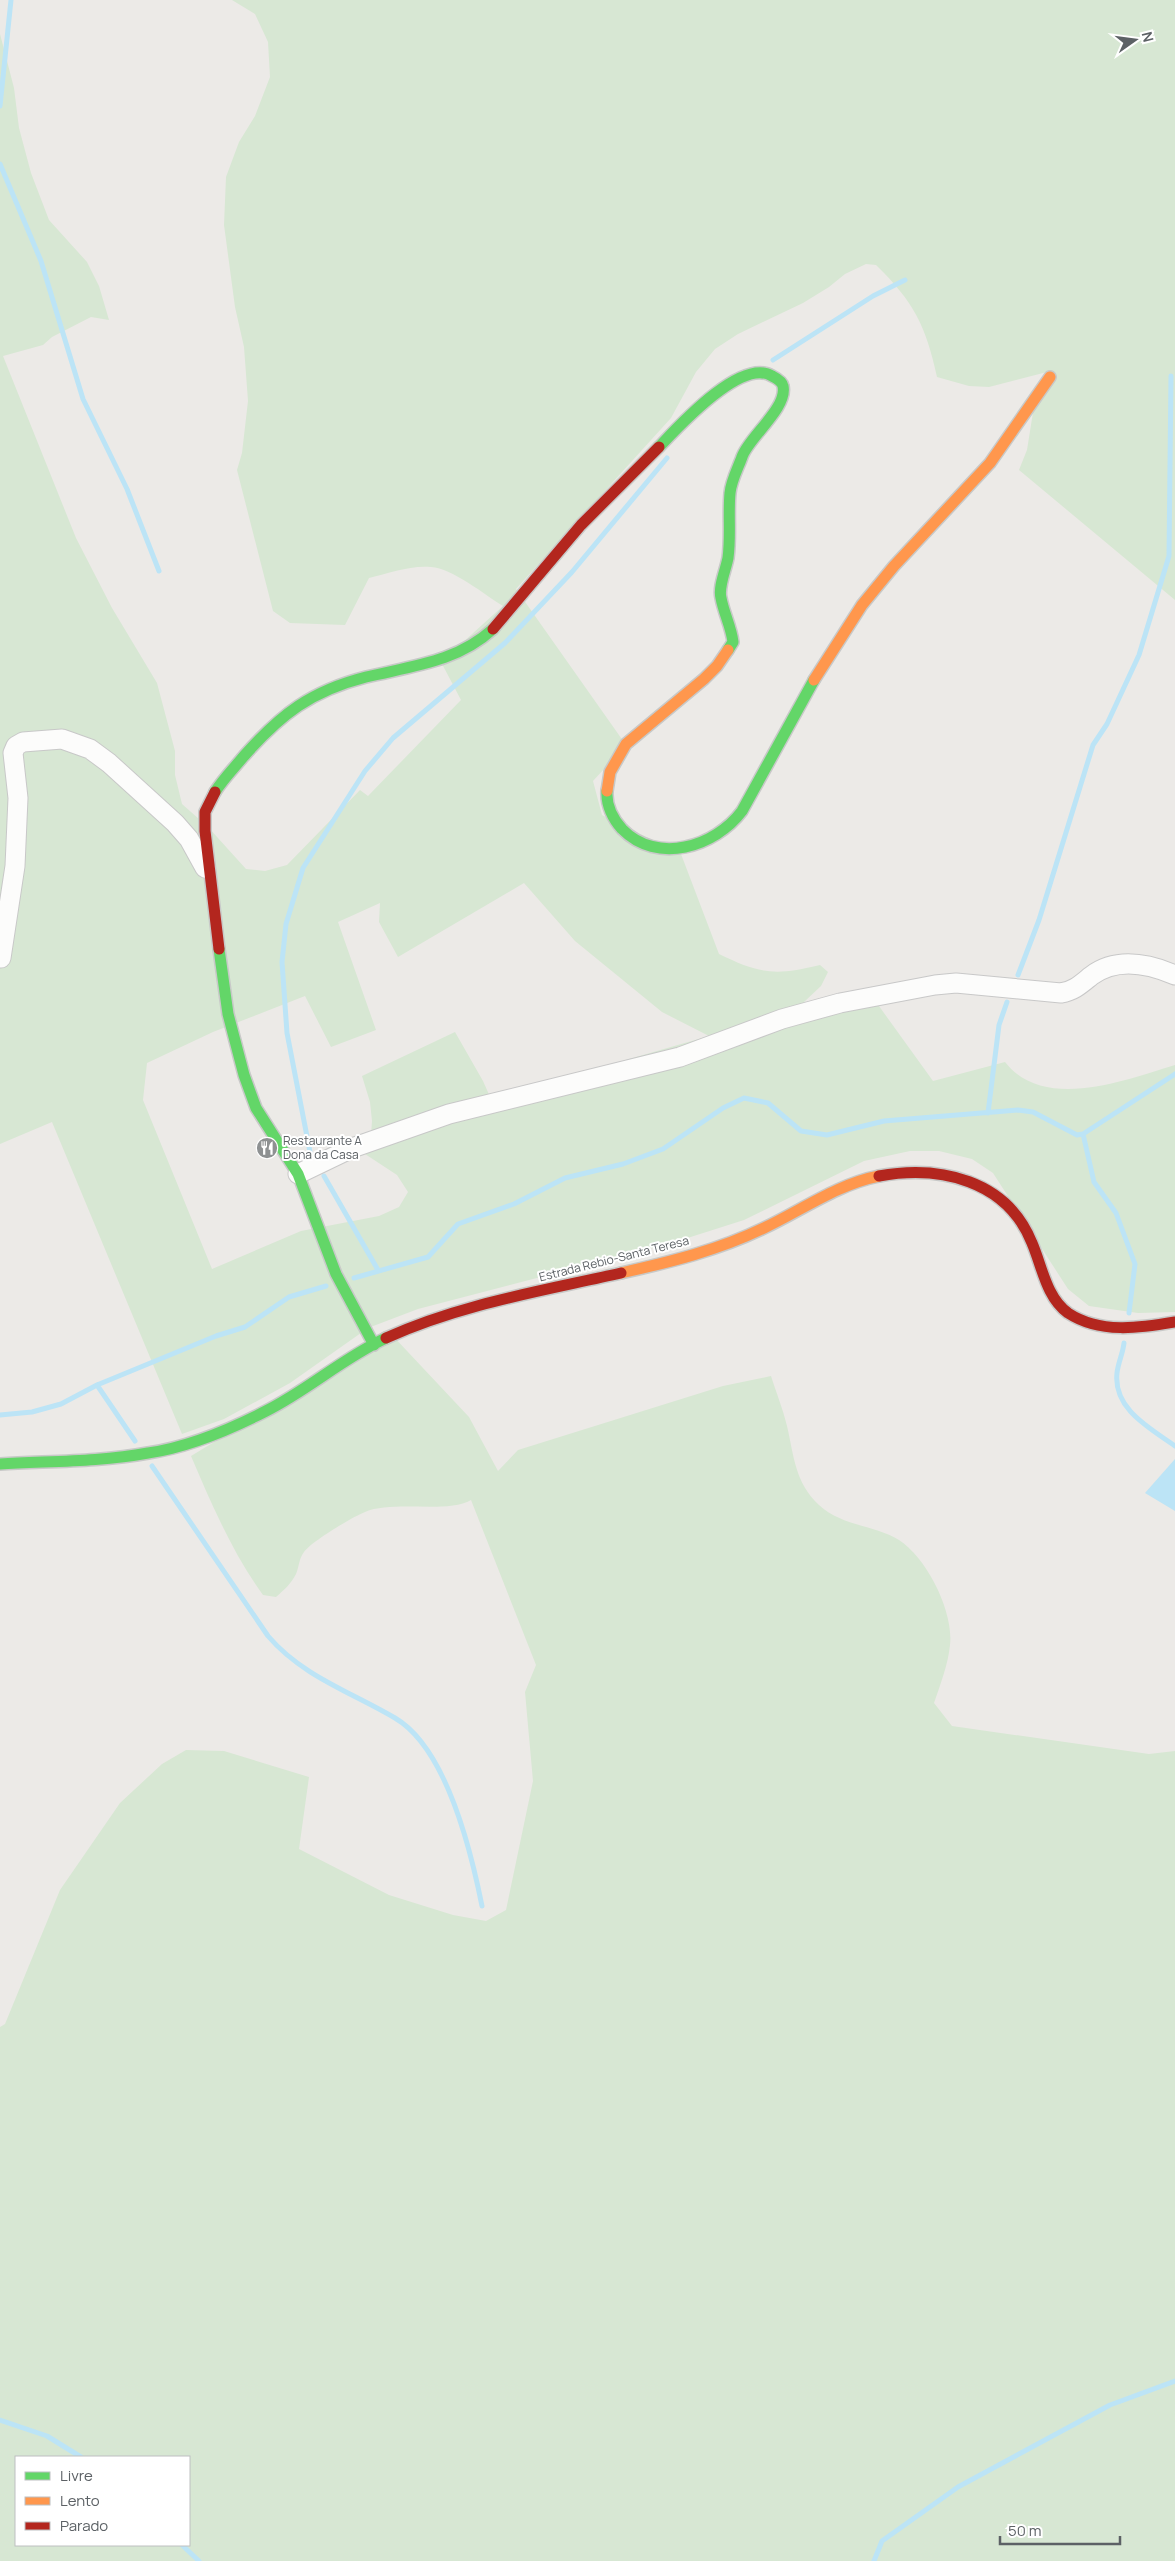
<svg xmlns="http://www.w3.org/2000/svg" width="1175" height="2561" viewBox="0 0 1175 2561" font-family="Manrope,sans-serif">
  <style>
    .green { fill: #d7e7d3; fill-rule: evenodd }
    .water { fill: #bce4f6 }
    .lines { fill: none; stroke-linecap: round; stroke-linejoin: round }
    .stream { stroke: #bce4f6; stroke-width: 5 }
    .street-casing { stroke: #c8c8c8; stroke-width: 21 }
    .fast-casing { stroke: #c8c9c8; stroke-width: 14 }
    .slow-casing { stroke: #c8c9c8; stroke-width: 14 }
    .jam-casing { stroke: #c8c9c8; stroke-width: 14 }
    .street { stroke: #fcfcfb; stroke-width: 19 }
    .fast { stroke: #63d668; stroke-width: 11 }
    .slow { stroke: #ff974d; stroke-width: 11 }
    .jam { stroke: #b3261e; stroke-width: 11 }
    .labels { text-anchor: middle; stroke-width: 4; stroke-linejoin: round; paint-order: stroke }
    .poi-label { font-size: 12px; fill: #5c6165; stroke: #fff; text-anchor: start }
    .street-label { font-size: 12px; fill: #5c6165; stroke: #fff }
  </style>
  <rect width="100%" height="100%" fill="#eceae7"/>
  <!-- green -->
  <path class="green" d="M 232,0 L 1175,0 L 1175,600 L 1019,470 L 1027,450 L 1034,406 L 1047,372 L 989,387 L 969,386 L 937,377 C 926,326 914,302 876,265 L 866,264 L 845,274 L 829,287 L 803,303 L 738,334 L 715,349 L 696,372 L 671,418 L 516,589 L 626,745 L 593,781 L 602,815 L 681,854 L 719,954 C 760,974 775,976 820,965 L 828,972 L 821,986 L 804,1002 L 871,995 L 933,1081 L 1005,1062 C 1044,1112 1126,1080 1175,1065 L 1175,1312 L 1138,1313 L 1089,1306 L 1068,1289 L 993,1173 L 972,1159 L 939,1151 L 910,1151 L 864,1161 L 744,1220 L 675,1242 L 418,1309 L 368,1328 L 290,1383 L 224,1419 L 182,1434 L 52,1122 L 0,1144 L 0,34 L 14,88 L 19,128 L 31,173 L 49,220 L 87,262 L 99,286 L 109,320 L 91,317 L 52,337 L 43,345 L 3,356 L 76,538 L 112,608 L 157,683 L 175,751 L 175,775 L 182,804 L 208,827 L 246,869 L 265,871 L 287,865 L 360,790 L 368,796 L 461,700 L 441,662 L 503,606 C 485,595 452,568 431,567 C 411,565 389,573 369,578 L 345,625 L 290,623 L 273,611 L 237,470 L 242,453 L 248,401 L 244,347 L 235,307 L 224,225 L 226,177 L 239,142 L 255,116 L 270,77 L 268,42 L 255,14 ZM 524,883 L 575,941 L 662,1012 L 709,1036 L 491,1099 L 483,1081 L 455,1032 L 362,1076 L 370,1102 L 372,1121 L 371,1135 L 362,1144 L 365,1154 L 397,1175 L 408,1192 L 399,1207 L 379,1216 L 301,1231 L 212,1269 L 143,1100 L 147,1063 L 213,1032 L 305,996 L 331,1047 L 376,1030 L 338,922 L 380,903 L 379,922 L 398,957 Z
    M 392,1335 L 469,1417 L 498,1471 L 518,1450 L 723,1386 L 771,1376 C 776,1392 783,1409 787,1426 C 794,1456 795,1483 819,1505 C 841,1526 875,1525 899,1540 C 927,1558 954,1612 950,1645 C 948,1665 940,1685 934,1703 L 952,1726 L 1149,1754 L 1175,1751 L 1175,2561 L 0,2561 L 0,2027 L 5,2024 L 60,1890 L 120,1803 L 162,1764 L 186,1750 L 224,1751 L 309,1777 L 299,1849 L 389,1895 L 453,1915 L 486,1921 L 506,1910 L 533,1781 L 525,1692 L 536,1665 L 471,1500 C 448,1514 394,1500 365,1512 C 352,1517 311,1542 304,1552 C 299,1558 299,1567 296,1574 C 291,1584 284,1590 276,1597 L 263,1595 C 233,1554 211,1503 191,1456 ZM 16,2457 L 189,2457 L 189,2545 L 16,2545 Z"/>
  <!-- water -->
  <path class="water" d="M 1175,1459 L 1175,1511 L 1145,1493 Z"/>
  <g class="lines">
    <!-- stream -->
    <path class="stream" d="M 0,106 L 11,0
      M 0,164 L 41,261 L 83,399 L 127,489 L 159,571
      M 773,360 L 873,296 L 905,280
      M 1018,975 L 1039,920 L 1093,745 L 1107,724 L 1139,655 L 1169,556 L 1171,376
      M 988,1113 L 999,1025 L 1007,1002
      M 1083,1134 L 1094,1182 L 1116,1213 L 1135,1264 L 1129,1313
      M 310,1152 L 287,1033 L 282,962 L 286,924 L 303,868 L 365,771 L 393,738 L 505,643 L 572,572 L 667,458
      M 324,1176 L 378,1270
      M 354,1278 L 428,1257 L 458,1224 L 514,1204 L 565,1178 L 623,1164 L 663,1149 L 723,1108 L 744,1098 L 768,1103 L 801,1131 L 827,1135 L 884,1121 L 1018,1110 L 1033,1112 L 1077,1135 L 1083,1134 L 1175,1074
      M 1124,1343 C 1123,1353 1118,1363 1117,1373 C 1113,1409 1150,1428 1175,1446
      M 97,1385 L 135,1441
      M 0,1415 L 32,1412 L 61,1404 L 97,1385 L 216,1336 L 245,1327 L 289,1297 L 326,1286
      M 152,1466 L 268,1636 C 302,1676 351,1692 395,1718 C 446,1748 471,1851 482,1906
      M 0,2420 L 47,2436 L 81,2457
      M 182,2545 L 199,2561
      M 874,2561 L 882,2541 L 958,2487 L 1110,2405 L 1175,2381"/>
    <!-- street casing -->
    <g class="street-casing">
      <path id="street" d="M 1,958 L 15,866 L 18,798 L 13,753 L 16,746 L 23,742 L 62,739 L 90,749 L 109,763 L 175,823 L 189,839 L 205,868
        M 298,1174 L 352,1148 L 449,1114 L 680,1057 L 782,1019 L 840,1003 L 935,985 L 956,983 L 1061,993 C 1074,991 1081,984 1091,976 C 1116,957 1147,963 1175,975"/>
    </g>
    <!-- fast casing -->
    <g class="fast-casing">
      <path id="fast" d="M 659,447 C 678,427 741,357 772,376 C 776,378 782,381 783,386 C 788,408 748,438 742,457 C 738,468 731,481 730,493 C 728,514 731,536 728,558 C 726,569 718,587 721,598 C 724,614 731,626 733,642 L 728,650
        M 607,791 C 606,805 613,819 622,829 C 657,865 715,847 742,811 L 814,680
        M 215,792 C 223,779 234,768 244,756 C 281,714 311,691 366,677 C 412,666 457,662 493,629
        M 219,949 L 228,1014 L 244,1075 L 256,1108 L 298,1174 L 336,1274 L 374,1345
        M 0,1464 C 49,1461 99,1462 148,1453 C 189,1447 229,1430 266,1411 C 308,1390 343,1358 386,1338"/>
    </g>
    <!-- slow casing -->
    <g class="slow-casing">
      <path id="slow" d="M 814,680 L 862,605 L 894,566 L 990,463 L 1050,377
        M 607,791 L 610,772 L 626,744 L 704,679 L 717,666 L 728,650
        M 621,1273 C 670,1262 719,1250 764,1228 C 802,1210 838,1184 879,1176"/>
    </g>
    <!-- jam casing -->
    <g class="jam-casing">
      <path id="jam" d="M 493,629 L 581,525 L 659,447
        M 215,792 L 205,812 L 205,831 L 219,949
        M 879,1176 C 940,1165 1007,1180 1032,1243 C 1042,1266 1046,1297 1068,1313 C 1100,1334 1140,1328 1175,1322
        M 386,1338 C 461,1304 542,1291 621,1273"/>
    </g>
    <!-- street -->
    <use href="#street" class="street"/>
    <!-- fast -->
    <use href="#fast" class="fast"/>
    <!-- slow -->
    <use href="#slow" class="slow"/>
    <!-- jam -->
    <use href="#jam" class="jam"/>
  </g>
  <!-- icons -->
  <defs>
    <g id="restaurant-disc" transform="scale(1.125)"><circle r="9.5" fill="#8e9192" stroke="#fff"/><path d="M-5-6h1v4h1v-4h1v4h1v-4h1v5L-1.5 .5V6h-2V.5L-5-1ZM5-6V6H3V1.5H1.5Q1.5-4 5-6Z" fill="#fff"/></g>
  </defs>
  <g fill-rule="evenodd">
    <use href="#restaurant-disc" x="267" y="1148"/>
  </g>
  <g class="labels">
    <!-- poi labels -->
    <g class="poi-label">
      <text x="283" y="1145">Restaurante A<tspan x="283" dy="14">Dona da Casa</tspan></text>
    </g>
    <!-- street labels -->
    <g class="street-label">
      <text transform="translate(614 1259) rotate(-14)" y="4">Estrada Rebio-Santa Teresa</text>
    </g>
  </g>
  <!-- legend -->
  <rect x="15" y="2456" width="175" height="90" fill="#ffffff" stroke="#bec0c1"/>
  <rect x="25" y="2472" width="25" height="8" fill="#63d668" stroke="#bec0c1"/>
  <text x="60" y="2481" font-size="15" fill="#5c6165">Livre</text>
  <rect x="25" y="2497" width="25" height="8" fill="#ff974d" stroke="#bec0c1"/>
  <text x="60" y="2506" font-size="15" fill="#5c6165">Lento</text>
  <rect x="25" y="2522" width="25" height="8" fill="#b3261e" stroke="#bec0c1"/>
  <text x="60" y="2531" font-size="15" fill="#5c6165">Parado</text>
  <!-- north arrow -->
  <g transform="translate(1135 40) rotate(76)" stroke="#ffffff" stroke-width="4" paint-order="stroke">
  <path d="M0-4L9 19L0 12L-9 19Z" fill="#5c6165"/>
  <text y="-8" font-size="14" font-weight="bold" text-anchor="middle" fill="#5c6165">N</text>
  </g>
  <!-- scale -->
  <path d="M1000 2536v8h120v-8" fill="none" stroke="#5c6165" stroke-width="2.5"/>
  <text x="1008" y="2536" font-size="15" fill="#5c6165" stroke="#ffffff" stroke-width="4" paint-order="stroke">50 m</text>
</svg>
